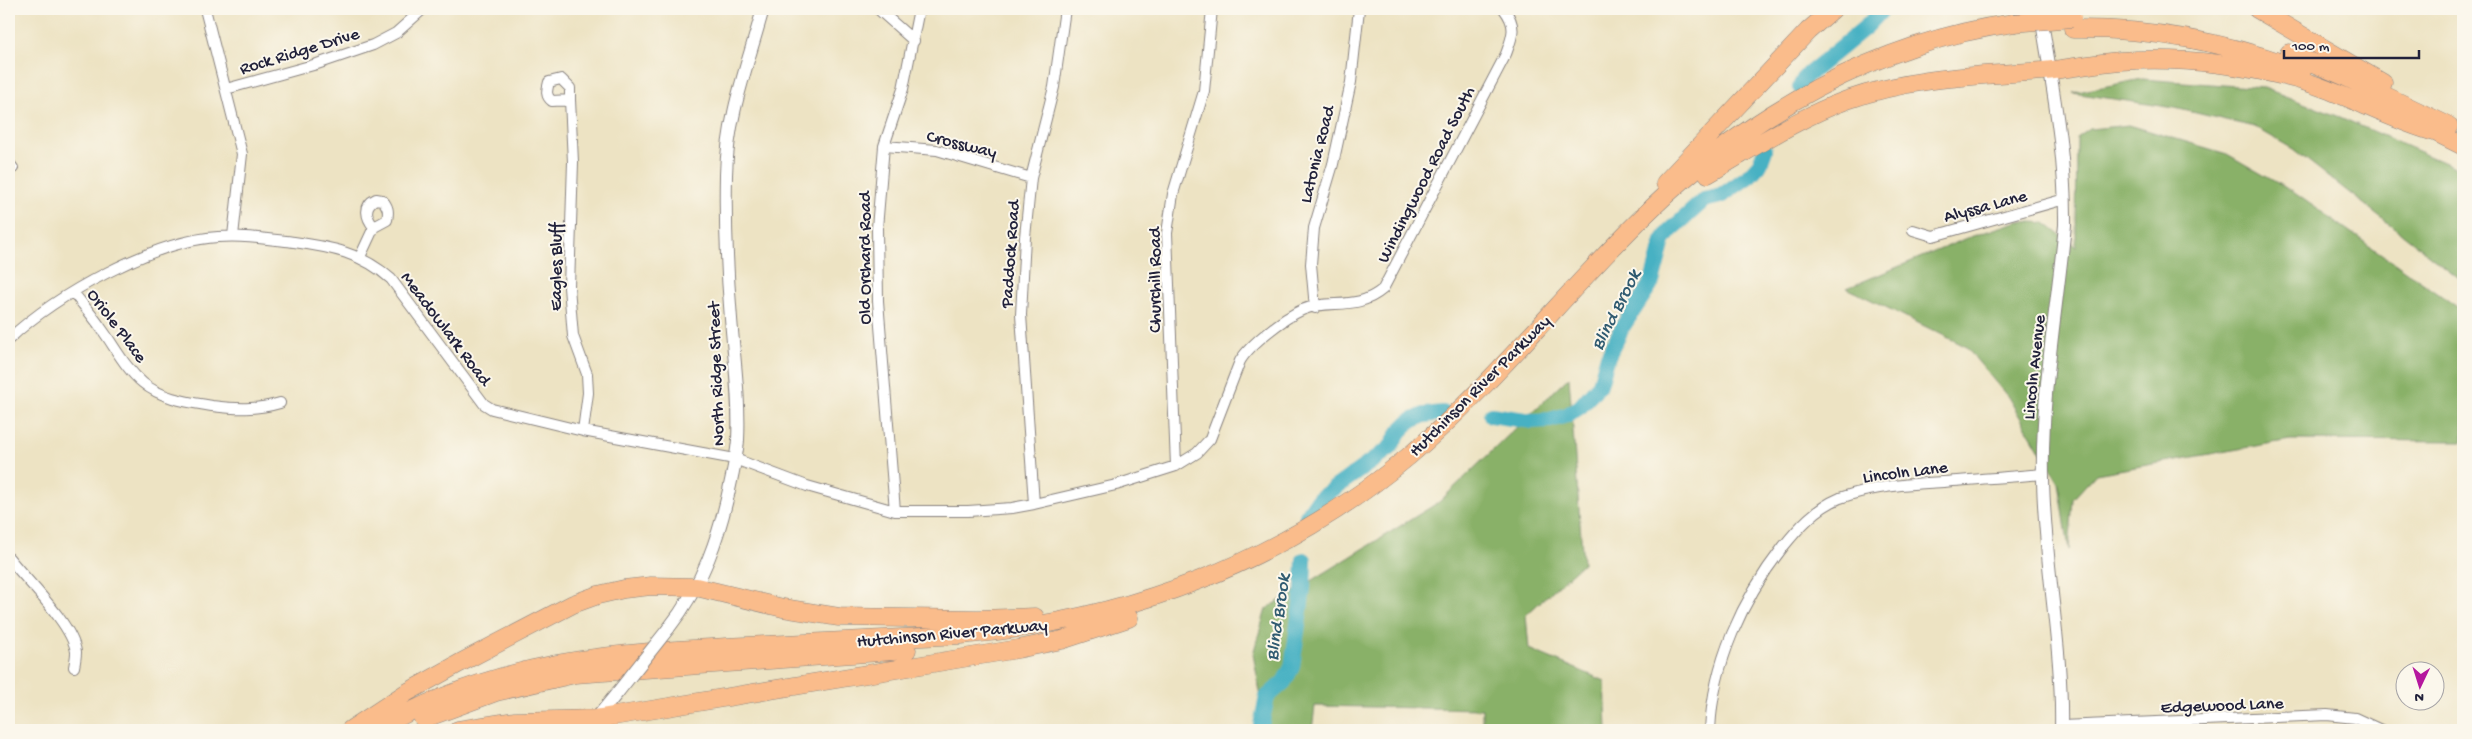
<svg xmlns="http://www.w3.org/2000/svg" width="2472" height="739" viewBox="0 0 2472 739" font-family="'Gochi Hand',sans-serif">
  <style>
    .forest { fill: #89b167; stroke: #566a51 }
    .lines { fill: none; stroke-linecap: round; stroke-linejoin: round }
    .river { stroke: #46b1c3; stroke-width: 16 }
    .minor-casing { stroke: #88827f; stroke-width: 12 }
    .tertiary-casing { stroke: #88827f; stroke-width: 14 }
    .motorway-casing { stroke: #88827f; stroke-width: 19 }
    .minor { stroke: #fff; stroke-width: 10 }
    .tertiary { stroke: #fff; stroke-width: 12 }
    .motorway { stroke: #fabc8b; stroke-width: 18 }
    .tertiary-bridge-casing { stroke: #88827f; stroke-width: 14; stroke-linecap: butt }
    .motorway-bridge-casing { stroke: #88827f; stroke-width: 19; stroke-linecap: butt }
    .tertiary-bridge { stroke: #fff; stroke-width: 12 }
    .motorway-bridge { stroke: #fabc8b; stroke-width: 18 }
    .labels { text-anchor: middle; stroke-width: 4; stroke-linejoin: round; paint-order: stroke }
    .street-label { font-size: 18px; fill: #22223b; stroke: #fbf7ec }
    .water-label { font-size: 19px; font-style: italic; fill: #305b71; stroke: #fbf7ec }
  </style>
  <rect width="100%" height="100%" fill="#fbf7ec"/>
  <filter id="ink" filterUnits="userSpaceOnUse"><feTurbulence type="fractalNoise" baseFrequency=".02" numOctaves="2"/><feDisplacementMap in="SourceGraphic" scale="10" xChannelSelector="R" yChannelSelector="G"/><feConvolveMatrix kernelMatrix="1 2 1 2 8 2 1 2 1" color-interpolation-filters="sRGB"/></filter>
  <filter id="wash" filterUnits="userSpaceOnUse"><feTurbulence type="fractalNoise" baseFrequency=".0096" numOctaves="4" result="noise"/><feDisplacementMap in="SourceGraphic" scale="20" xChannelSelector="R" yChannelSelector="G"/><feGaussianBlur stdDeviation="1.12" result="paint"/><feColorMatrix in="noise" values="0 0 0 0 0 0 0 0 0 0 0 0 0 0 0 0 0 1.4 0 .05"/><feComposite in="paint" operator="in"/></filter>
  <g filter="url(#wash)">
    <rect width="100%" height="100%" fill="#ede3c3"/>
    <!-- forest -->
    <path class="forest" d="M 2142,79 L 2264,88 L 2340,117 L 2463,171 L 2463,281 L 2293,149 L 2255,127 L 2175,108 L 2073,93 Z
      M 2129,125 L 2227,154 L 2293,192 L 2463,311 L 2463,441 L 2290,440 L 2096,474 L 2073,499 L 2069,550 L 2059,483 L 2008,397 L 1965,346 L 1847,288 L 1970,237 L 2019,221 L 2045,223 L 2076,247 L 2077,138 L 2090,129 Z
      M 1569,377 L 1583,563 L 1526,615 L 1529,649 L 1605,681 L 1607,730 L 1482,730 L 1482,709 L 1315,706 L 1312,730 L 1267,730 L 1253,654 L 1266,609 L 1439,502 Z"/>
    <g class="lines">
      <!-- river -->
      <path class="river" d="M 1800,87 L 1805,77 L 1867,26 L 1883,9
        M 1491,415 L 1532,421 L 1550,420 L 1567,415 L 1580,407 L 1600,384 L 1608,356 L 1623,326 L 1652,282 L 1663,241 L 1669,232 L 1704,200 L 1721,196 L 1749,176 L 1760,164 L 1765,150
        M 1307,516 L 1318,500 L 1390,448 L 1399,432 L 1409,422 L 1424,415 L 1443,413
        M 1260,730 L 1267,697 L 1284,682 L 1292,667 L 1303,589 L 1304,560"/>
    </g>
  </g>
  <g filter="url(#ink)">
    <g class="lines">
      <!-- minor casing -->
      <g class="minor-casing">
        <path id="minor" d="M 205,9 L 242,154 L 233,236
          M 878,9 L 914,41
          M 561,79 L 570,88 L 570,100 L 552,101 C 545,96 547,90 549,82 Z
          M 226,89 L 317,64 L 373,45 L 396,33 L 423,9
          M 570,100 L 573,162 L 569,287 L 573,336 L 587,374 L 588,393 L 583,431
          M 884,146 L 937,150 L 1031,178
          M 9,163 L 13,168
          M 376,199 L 382,200 C 388,206 389,211 387,220 L 374,227 C 366,218 363,205 376,199 Z
          M 1913,230 L 1933,236 L 2065,199
          M 360,257 L 374,227
          M 73,292 C 82,304 93,316 101,328 C 115,347 125,368 143,383 C 162,399 189,402 212,406 C 236,409 256,410 280,403
          M 1315,308 L 1311,264 L 1314,228 L 1333,164 L 1351,82 L 1359,9
          M 9,339 C 56,295 152,241 218,237 C 243,235 268,239 294,242 C 331,247 362,253 391,279 L 484,404 L 492,409 L 583,431 L 735,459 L 807,486 L 895,511 L 968,511 L 1012,508 L 1034,504 L 1116,485 L 1176,466 L 1197,453 L 1210,439 L 1240,361 C 1250,344 1284,318 1302,310 C 1329,298 1356,312 1383,289 L 1506,54 C 1513,35 1517,26 1504,9
          M 1176,466 L 1167,233 L 1173,194 L 1204,91 L 1212,9
          M 1034,504 L 1021,315 L 1025,237 L 1031,178 L 1054,87 L 1065,9
          M 895,511 L 878,301 L 877,228 L 884,146 L 903,89 L 919,9
          M 9,558 C 26,580 73,625 76,652 C 76,657 75,662 74,667
          M 2061,726 L 2327,715 L 2355,718 L 2381,730
          M 1710,730 C 1713,663 1742,600 1783,547 C 1799,527 1816,508 1840,498 C 1873,486 1909,484 1944,482 C 1977,479 2010,477 2042,474"/>
      </g>
      <!-- tertiary casing -->
      <g class="tertiary-casing">
        <path id="tertiary" d="M 2040,9 C 2051,80 2066,153 2065,225 C 2057,309 2041,394 2043,478 C 2044,562 2063,646 2061,730
          M 668,629 C 703,585 720,535 731,481 C 734,467 737,453 738,440 C 740,400 734,358 731,319 C 727,271 725,222 726,175 C 727,117 748,64 763,9
          M 587,730 L 618,692"/>
      </g>
      <!-- motorway casing -->
      <g class="motorway-casing">
        <path id="motorway" d="M 2257,9 L 2383,83
          M 2073,29 C 2152,28 2227,42 2302,70
          M 2289,53 L 2346,77 L 2449,126
          M 2427,128 L 2463,146
          M 1708,174 C 1753,148 1797,118 1847,100 C 1911,77 1976,76 2043,71 C 2069,69 2094,63 2120,61 C 2175,57 2230,63 2284,76 C 2338,88 2385,119 2438,133
          M 1665,183 L 1808,31 L 1833,9
          M 423,719 L 496,692 L 575,674 L 907,650
          M 350,730 L 406,693 L 460,663 L 573,604 L 598,595 L 624,589 L 651,586 L 696,587 L 783,608 L 839,617 L 979,619 L 1035,617
          M 375,730 C 498,660 608,653 746,646 C 817,643 889,639 961,635 C 1125,621 1281,563 1409,456 C 1497,382 1567,289 1651,209 C 1750,114 1877,42 2014,23
          M 458,730 L 515,721 L 596,719 L 1018,649 L 1062,640 L 1129,618"/>
      </g>
      <!-- minor -->
      <use href="#minor" class="minor"/>
      <!-- tertiary -->
      <use href="#tertiary" class="tertiary"/>
      <!-- motorway -->
      <use href="#motorway" class="motorway"/>
      <!-- tertiary-bridge casing -->
      <g class="tertiary-bridge-casing">
        <path id="tertiary-bridge" d="M 618,692 L 668,629"/>
      </g>
      <!-- motorway-bridge casing -->
      <g class="motorway-bridge-casing">
        <path id="motorway-bridge" d="M 2014,23 L 2072,18"/>
      </g>
      <!-- tertiary-bridge -->
      <use href="#tertiary-bridge" class="tertiary-bridge"/>
      <!-- motorway-bridge -->
      <use href="#motorway-bridge" class="motorway-bridge"/>
    </g>
  </g>
  <g class="labels">
    <!-- street labels -->
    <g class="street-label">
      <text transform="translate(299 50) rotate(-17)" y="6">Rock Ridge Drive</text>
      <text transform="translate(962 143) rotate(14)" y="6">Crossway</text>
      <text transform="translate(1316 154) rotate(-76)" y="6">Latonia Road</text>
      <text transform="translate(1425 174) rotate(-63)" y="6">Windingwood Road South</text>
      <text transform="translate(1985 205) rotate(-15)" y="6">Alyssa Lane</text>
      <text transform="translate(1009 254) rotate(-86)" y="6">Paddock Road</text>
      <text transform="translate(864 258) rotate(-90)" y="6">Old Orchard Road</text>
      <text transform="translate(555 267) rotate(-90)" y="6">Eagles Bluff</text>
      <text transform="translate(1154 280) rotate(-90)" y="6">Churchill Road</text>
      <text transform="translate(118 325) rotate(53)" y="6">Oriole Place</text>
      <text transform="translate(447 328) rotate(53)" y="6">Meadowlark Road</text>
      <text transform="translate(2033 367) rotate(-84)" y="6">Lincoln Avenue</text>
      <text transform="translate(715 374) rotate(-92)" y="6">North Ridge Street</text>
      <text transform="translate(1479 385) rotate(-45)" y="6">Hutchinson River Parkway</text>
      <text transform="translate(1905 471) rotate(-7)" y="6">Lincoln Lane</text>
      <text transform="translate(952 632) rotate(-5)" y="6">Hutchinson River Parkway</text>
      <text transform="translate(2222 704) rotate(-2)" y="6">Edgewood Lane</text>
    </g>
    <!-- water labels -->
    <g class="water-label">
      <text transform="translate(1614 309) rotate(-63)" y="7">Blind Brook</text>
      <text transform="translate(1276 617) rotate(-82)" y="7">Blind Brook</text>
    </g>
  </g>
  <!-- margin -->
  <rect width="2472" height="739" fill="none" stroke="#fbf7ec" stroke-width="30"/>
  <!-- north arrow -->
  <g transform="translate(2420 686) rotate(184)"><circle r="24" fill="#fbf7ec" stroke="#a4a2a5"/>
  <path d="M0-4L9 19L0 12L-9 19Z" fill="#b5179e"/>
  <text y="-8" font-size="14" font-weight="bold" text-anchor="middle" fill="#22223b">N</text>
  </g>
  <!-- scale -->
  <path d="M2284 50v8h135v-8" fill="none" stroke="#22223b" stroke-width="2.5"/>
  <text x="2292" y="50" font-size="15" fill="#22223b" stroke="#fbf7ec" stroke-width="4" paint-order="stroke">100 m</text>
</svg>
